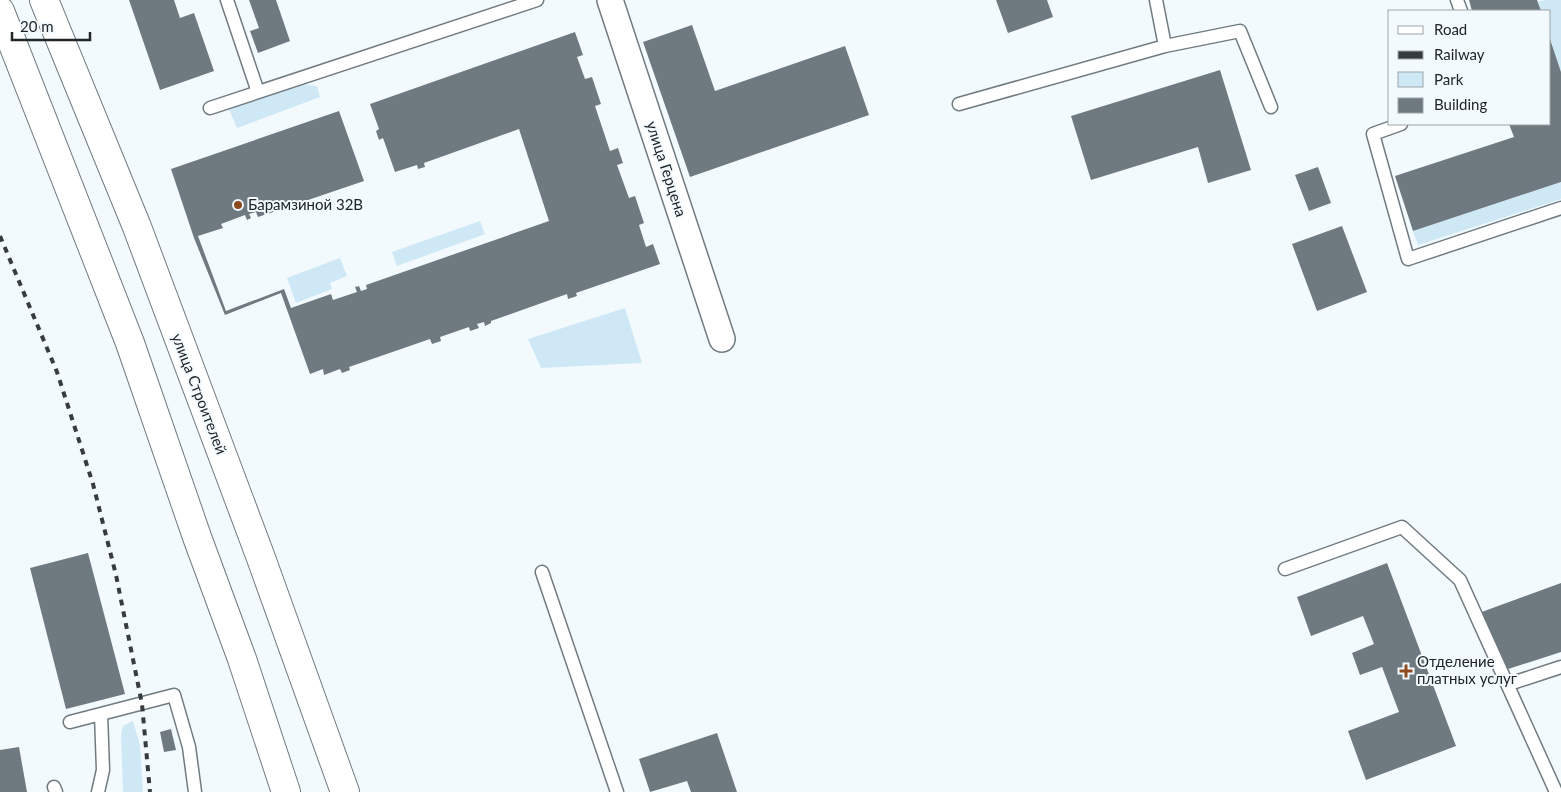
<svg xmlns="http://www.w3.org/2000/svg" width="1561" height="792" viewBox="0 0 1561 792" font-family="Lato,sans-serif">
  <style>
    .green { fill: #cfe8f5 }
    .building { fill: #6f7a80 }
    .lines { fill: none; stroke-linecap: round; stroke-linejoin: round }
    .lane-casing { stroke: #707b81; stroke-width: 15 }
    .street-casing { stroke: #707b81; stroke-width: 28 }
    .secondary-casing { stroke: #707b81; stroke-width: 30 }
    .lane { stroke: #fff; stroke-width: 12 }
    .street { stroke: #fff; stroke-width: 25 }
    .secondary { stroke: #fff; stroke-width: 28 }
    .rail { stroke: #363b3e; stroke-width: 4; stroke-dasharray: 6 6; stroke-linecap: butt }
    .poi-dot { fill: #8e4b1d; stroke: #f2fafe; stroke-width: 2 }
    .labels { text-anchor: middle; stroke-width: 4; stroke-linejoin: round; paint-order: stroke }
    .street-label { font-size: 15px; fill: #202527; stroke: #f2fafe }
    .poi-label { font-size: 15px; fill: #202527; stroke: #f2fafe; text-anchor: start }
  </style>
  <rect width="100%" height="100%" fill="#f2fafe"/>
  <!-- green -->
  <path class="green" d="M 1545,0 L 1561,0 L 1561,72 L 1550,38 L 1550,11 L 1541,11 L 1538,2 Z
    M 299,84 L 317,86 L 320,97 L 237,128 L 229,109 Z
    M 1561,182 L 1561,199 L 1418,245 L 1413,231 Z
    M 480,221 L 485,234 L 397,266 L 392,252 Z
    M 340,258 L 347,276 L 330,283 L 332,289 L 296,303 L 287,278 Z
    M 625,308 L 642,363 L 541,368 L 528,339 Z
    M 133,721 L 140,745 L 143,792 L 123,792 L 121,734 L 123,726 Z"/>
  <!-- building -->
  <path class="building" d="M 129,0 L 174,0 L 180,18 L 194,13 L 214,71 L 160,90 Z
    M 249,0 L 276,0 L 290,41 L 258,53 L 250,31 L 259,28 Z
    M 996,0 L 1047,0 L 1053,17 L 1008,33 Z
    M 1469,0 L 1537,0 L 1541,11 L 1472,11 Z
    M 692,25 L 715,91 L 845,46 L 869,115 L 690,177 L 643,42 Z
    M 575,32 L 583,55 L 577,57 L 585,79 L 592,77 L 601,104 L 595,106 L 610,151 L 618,148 L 623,163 L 617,165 L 629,198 L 635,196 L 644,223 L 639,225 L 646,247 L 653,244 L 660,264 L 576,293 L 577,296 L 568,299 L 567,294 L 491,321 L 491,323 L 485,326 L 484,322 L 477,324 L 479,328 L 470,331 L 469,327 L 440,337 L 441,341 L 432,344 L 430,339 L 349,367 L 350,370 L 342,373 L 340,369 L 324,375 L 323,369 L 310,374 L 281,293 L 225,315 L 194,238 L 171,169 L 339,111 L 364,181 L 258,217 L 256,212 L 249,214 L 251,218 L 247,220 L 245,215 L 221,224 L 223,228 L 198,236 L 226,311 L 284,289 L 291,308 L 331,294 L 333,300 L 357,292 L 355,287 L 359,286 L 361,291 L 367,289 L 366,285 L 549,221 L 519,129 L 424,163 L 425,167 L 418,169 L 417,165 L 395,172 L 383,138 L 379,140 L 376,131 L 379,129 L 370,104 Z
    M 1550,39 L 1561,72 L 1561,182 L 1413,231 L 1395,176 L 1514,137 L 1509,124 L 1550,124 Z
    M 1220,70 L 1251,170 L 1208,183 L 1198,147 L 1091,180 L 1071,116 Z
    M 1318,167 L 1331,203 L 1309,211 L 1295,175 Z
    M 1342,226 L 1367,292 L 1317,311 L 1292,244 Z
    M 88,553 L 125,694 L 66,709 L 30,568 Z
    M 1387,563 L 1456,746 L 1366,780 L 1348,731 L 1399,712 L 1382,667 L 1360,675 L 1352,653 L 1374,644 L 1363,616 L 1311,636 L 1297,597 Z
    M 1561,583 L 1561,652 L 1505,670 L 1479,613 Z
    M 171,729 L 176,750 L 164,752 L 160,732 Z
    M 717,733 L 737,792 L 691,792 L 687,781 L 650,792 L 639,759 Z
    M 19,747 L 27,792 L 0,792 L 0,750 Z"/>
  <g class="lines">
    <!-- lane casing -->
    <g class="lane-casing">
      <path id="lane" d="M 227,0 L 258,92
        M 1457,0 L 1461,11
        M 1165,46 L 1240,31 L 1271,107
        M 959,104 L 1165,46 L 1156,0
        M 210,108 L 537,0
        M 1401,124 L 1373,134 L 1408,259 L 1561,208
        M 1285,569 L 1402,527 L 1460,580 L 1556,792
        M 542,572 L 617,792
        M 1509,684 L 1561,667
        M 70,722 L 174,695 L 189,747 L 195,792
        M 54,787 L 56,792
        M 98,792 L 103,770 L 101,714"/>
    </g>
    <!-- street casing -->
    <g class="street-casing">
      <path id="street" d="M 610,0 L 722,339"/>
    </g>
    <!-- secondary casing -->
    <g class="secondary-casing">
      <path id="secondary" d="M 44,0 L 137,227 L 261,558 L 345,792
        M 0,11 L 130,343 L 197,537 L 242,659 L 286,792"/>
    </g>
    <!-- lane -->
    <use href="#lane" class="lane"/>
    <!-- street -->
    <use href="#street" class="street"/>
    <!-- secondary -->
    <use href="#secondary" class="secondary"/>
    <!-- rail -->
    <path class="rail" d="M 0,236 L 57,372 L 93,484 L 116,575 L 142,704 L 150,792"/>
  </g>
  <!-- markers -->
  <g class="poi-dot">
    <circle cx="238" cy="205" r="5"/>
    <path d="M1403.5 663.5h5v5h5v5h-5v5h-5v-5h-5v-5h5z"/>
  </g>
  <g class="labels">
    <!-- street labels -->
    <g class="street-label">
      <text transform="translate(666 169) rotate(72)" y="5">улица Герцена</text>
      <text transform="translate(199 394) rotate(69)" y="5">улица Строителей</text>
    </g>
    <!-- poi labels -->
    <g class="poi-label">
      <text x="248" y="210">Барамзиной 32В</text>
      <text x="1417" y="667">Отделение<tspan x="1417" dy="17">платных услуг</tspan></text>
    </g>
  </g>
  <!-- legend -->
  <rect x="1388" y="10" width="162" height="115" fill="#f2fafe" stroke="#9ea5a8"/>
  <rect x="1398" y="26" width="25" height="8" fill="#ffffff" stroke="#9ea5a8"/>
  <text x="1434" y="35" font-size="15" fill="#202527">Road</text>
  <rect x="1398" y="51" width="25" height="8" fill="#363b3e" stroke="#9ea5a8"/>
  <text x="1434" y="60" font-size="15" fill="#202527">Railway</text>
  <rect x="1398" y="72" width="25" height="15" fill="#cfe8f5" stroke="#9ea5a8"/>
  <text x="1434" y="85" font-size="15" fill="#202527">Park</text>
  <rect x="1398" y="98" width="25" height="15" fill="#6f7a80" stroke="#9ea5a8"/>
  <text x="1434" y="110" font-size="15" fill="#202527">Building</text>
  <!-- scale -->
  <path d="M12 32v8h78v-8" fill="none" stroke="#202527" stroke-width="2.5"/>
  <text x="20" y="32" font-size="15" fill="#202527" stroke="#f2fafe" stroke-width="4" paint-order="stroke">20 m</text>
</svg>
